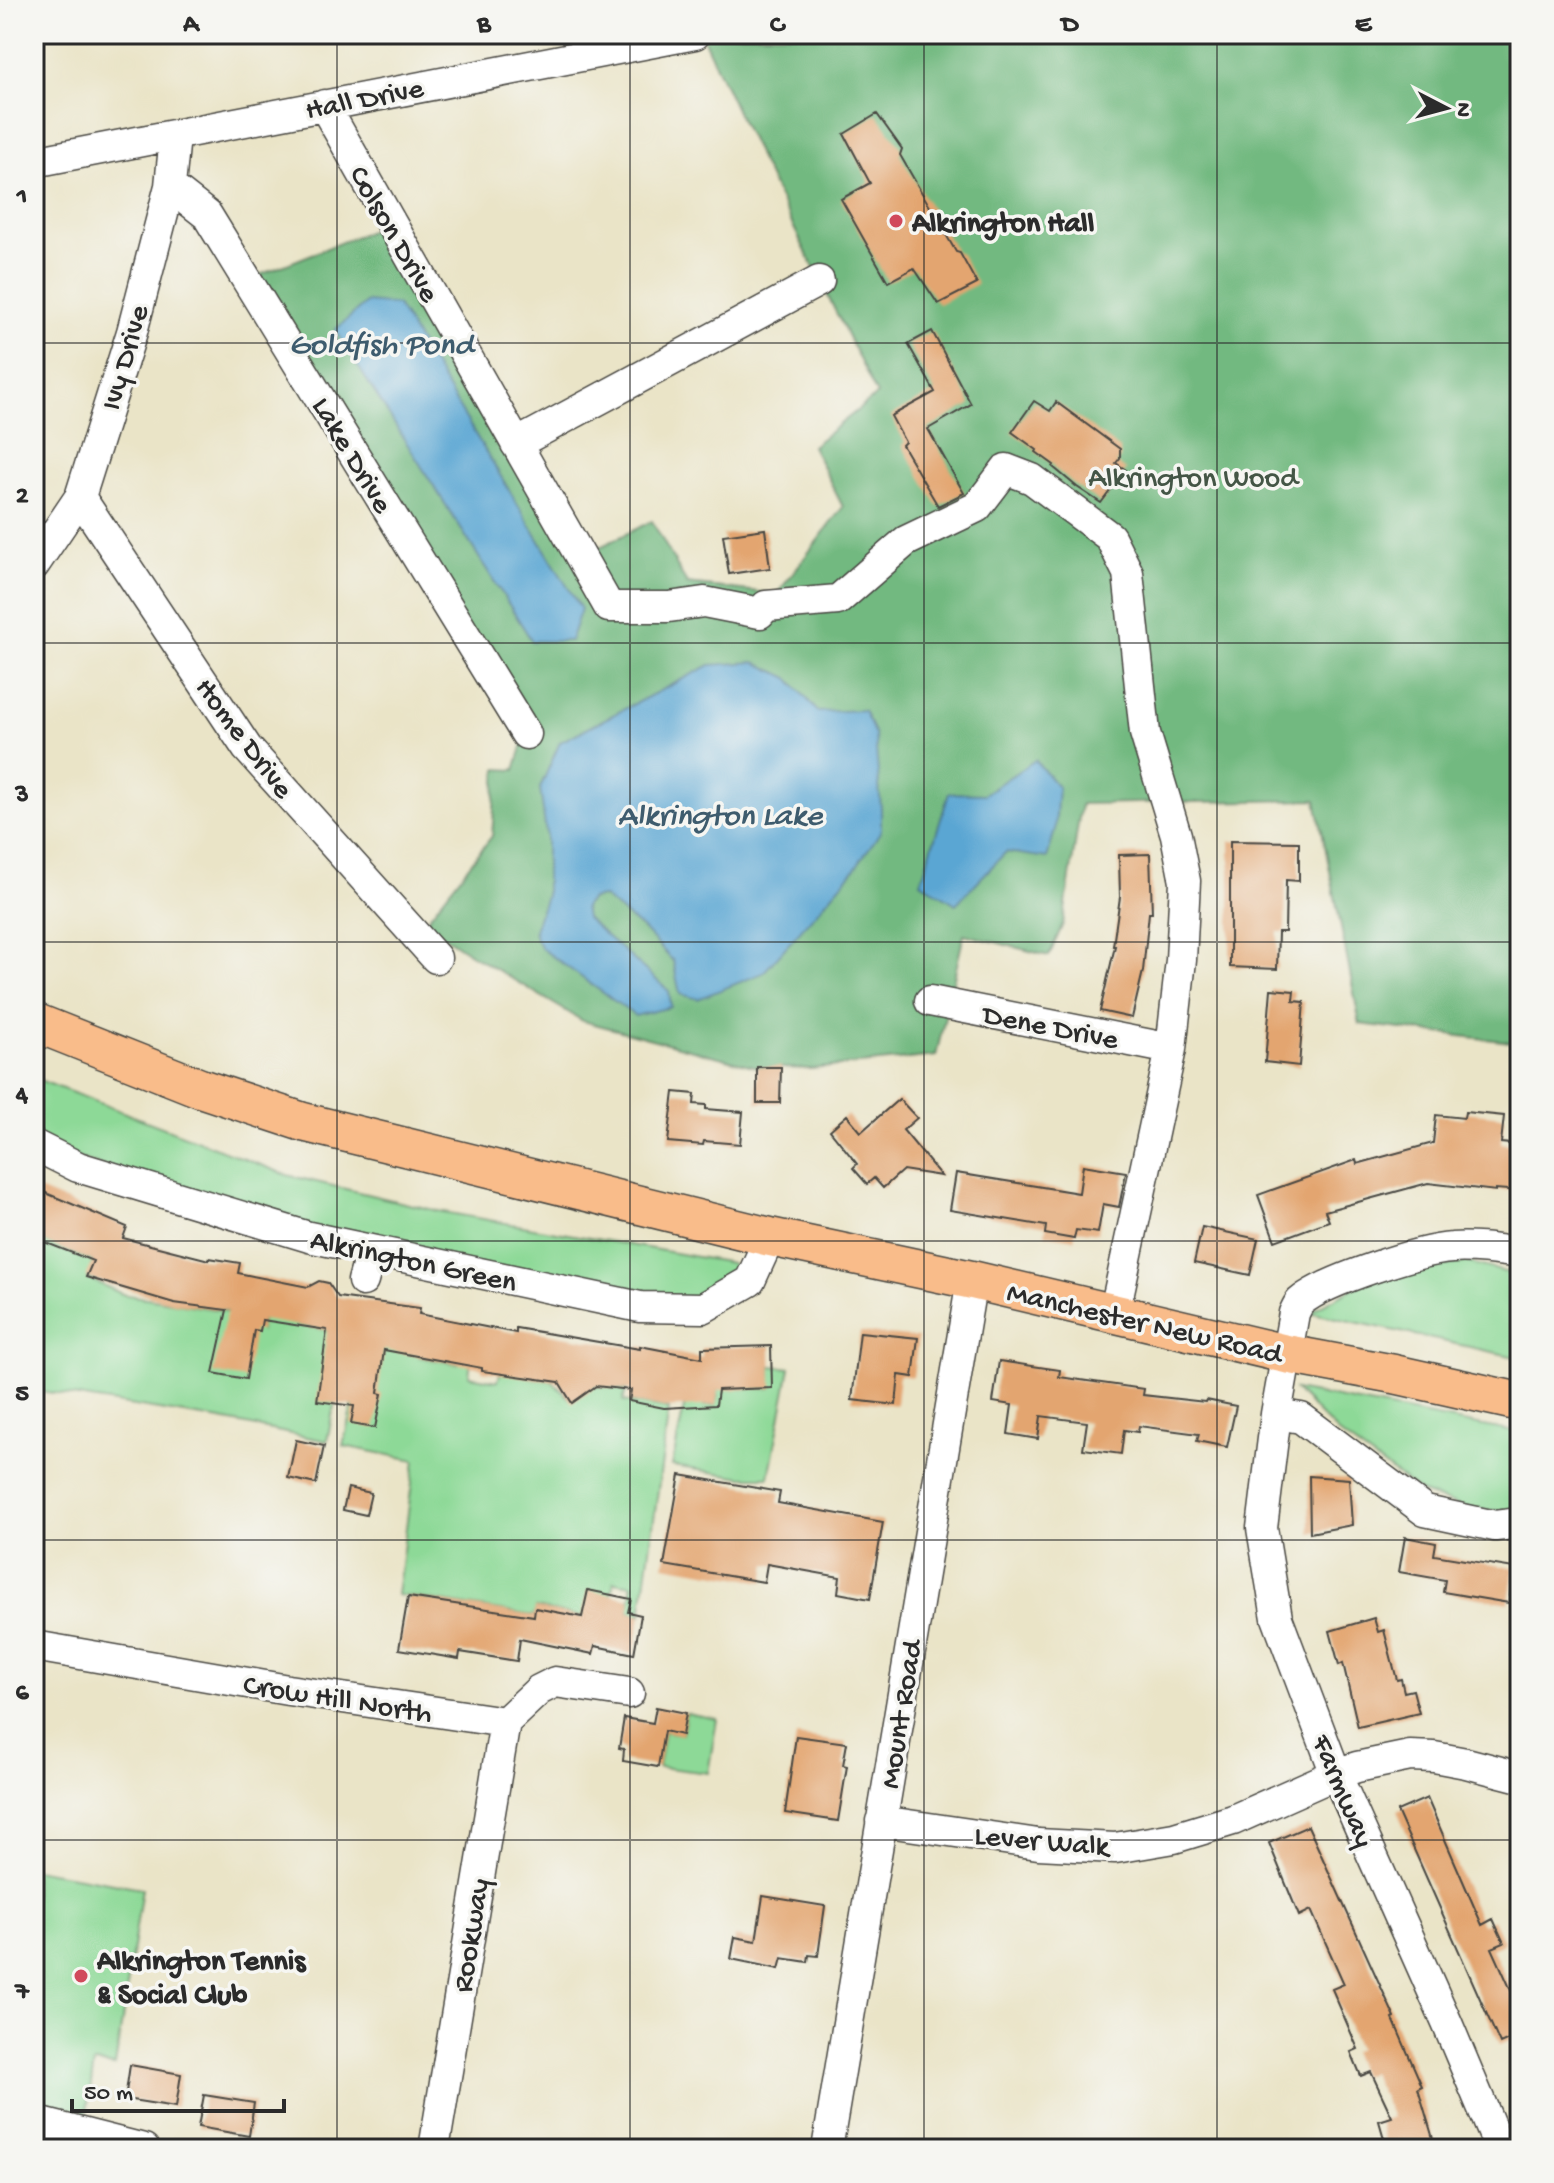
<svg xmlns="http://www.w3.org/2000/svg" width="1554" height="2183" viewBox="0 0 1554 2183" font-family="'Gochi Hand',sans-serif">
  <style>
    .green { fill: #8dd997; stroke: #5c8261; stroke-width: 2 }
    .forest { fill: #72b980; stroke: #4e7256; stroke-width: 2 }
    .water { fill: #5aa6d3; stroke: #42687f; stroke-width: 2 }
    .building { fill: #e3a570 }
    .lines { fill: none; stroke-linecap: round; stroke-linejoin: round }
    .minor-casing { stroke: #484742; stroke-width: 33 }
    .major-casing { stroke: #484742; stroke-width: 41 }
    .minor { stroke: #fff; stroke-width: 30 }
    .major { stroke: #f9bc8a; stroke-width: 38 }
    .grid { fill: none; stroke: #2b2b2b; stroke-width: 2; stroke-opacity: 0.55 }
    .poi-dot { fill: #d1495b; stroke: #f6f6f2; stroke-width: 3 }
    .labels { text-anchor: middle; stroke-width: 7; stroke-linejoin: round; paint-order: stroke }
    .street-label { font-size: 30px; fill: #2b2b2b; stroke: #f6f6f2 }
    .poi-label { font-size: 30px; font-weight: bold; fill: #2b2b2b; stroke: #f6f6f2; text-anchor: start }
    .park-label { font-size: 30px; fill: #445646; stroke: #f6f6f2 }
    .water-label { font-size: 32px; font-style: italic; fill: #3e5c6e; stroke: #f6f6f2 }
    .neatline { fill: none; stroke: #2b2b2b; stroke-width: 3 }
    .grid-label { font-size: 26px; text-anchor: middle; font-weight: bold; fill: #2b2b2b }
  </style>
  <rect width="100%" height="100%" fill="#f6f6f2"/>
  <filter id="ink" filterUnits="userSpaceOnUse"><feTurbulence type="fractalNoise" baseFrequency=".0125" numOctaves="2"/><feDisplacementMap in="SourceGraphic" scale="16" xChannelSelector="R" yChannelSelector="G"/><feConvolveMatrix kernelMatrix="1 2 1 2 8 2 1 2 1" color-interpolation-filters="sRGB"/></filter>
  <filter id="wash" filterUnits="userSpaceOnUse"><feTurbulence type="fractalNoise" baseFrequency=".006" numOctaves="4" result="noise"/><feDisplacementMap in="SourceGraphic" scale="32" xChannelSelector="R" yChannelSelector="G"/><feGaussianBlur stdDeviation="1.8" result="paint"/><feColorMatrix in="noise" values="0 0 0 0 0 0 0 0 0 0 0 0 0 0 0 0 0 1.4 0 .05"/><feComposite in="paint" operator="in"/></filter>
  <g filter="url(#wash)">
    <rect width="100%" height="100%" fill="#eae4c7"/>
    <!-- green -->
    <path class="green" d="M 34,1078 L 287,1175 L 438,1211 L 731,1263 L 750,1281 L 703,1308 L 371,1252 L 34,1144 Z
      M 41,1240 L 93,1261 L 87,1278 L 122,1294 L 250,1315 L 260,1330 L 263,1316 L 297,1325 L 327,1330 L 344,1356 L 327,1441 L 221,1420 L 34,1390 L 34,1245 L 38,1247 Z
      M 1467,1262 L 1520,1276 L 1520,1358 L 1309,1312 L 1372,1278 Z
      M 473,1343 L 469,1376 L 498,1381 L 502,1366 L 532,1371 L 531,1378 L 552,1381 L 569,1398 L 584,1384 L 626,1390 L 623,1401 L 669,1409 L 641,1615 L 628,1612 L 633,1585 L 614,1582 L 611,1595 L 582,1617 L 536,1608 L 534,1616 L 397,1595 L 415,1460 L 343,1446 L 363,1357 L 384,1345 L 420,1353 L 419,1357 L 458,1364 Z
      M 771,1366 L 790,1368 L 769,1477 L 743,1477 L 672,1466 L 687,1393 L 703,1392 L 704,1406 L 716,1405 L 718,1389 L 771,1388 Z
      M 1295,1390 L 1520,1433 L 1520,1512 L 1469,1509 L 1422,1493 L 1339,1434 Z
      M 686,1713 L 717,1719 L 708,1773 L 658,1767 L 664,1731 L 682,1734 Z
      M 34,1869 L 142,1888 L 115,2066 L 94,2063 L 86,2117 L 34,2109 Z"/>
    <!-- forest -->
    <path class="forest" d="M 701,34 L 1520,34 L 1520,1043 L 1360,1024 L 1316,800 L 1081,804 L 1063,924 L 1049,956 L 964,934 L 936,1056 L 811,1069 L 757,1067 L 583,1021 L 467,952 L 424,923 L 492,836 L 497,769 L 515,770 L 526,734 L 247,280 L 382,226 L 584,555 L 652,521 L 687,584 L 777,594 L 843,507 L 812,446 L 877,395 L 746,131 Z"/>
    <!-- water -->
    <path class="water" d="M 367,302 L 397,305 L 581,609 L 570,641 L 532,641 L 335,330 Z
      M 755,662 L 789,678 L 818,712 L 864,710 L 875,735 L 881,809 L 881,831 L 854,870 L 763,973 L 698,999 L 680,994 L 673,961 L 643,929 L 603,897 L 591,899 L 584,907 L 586,918 L 669,991 L 671,1007 L 635,1016 L 541,948 L 536,939 L 534,930 L 546,896 L 546,834 L 540,788 L 560,742 L 710,665 Z
      M 1035,760 L 1058,787 L 1055,830 L 1047,858 L 1006,852 L 956,904 L 921,882 L 949,793 L 984,794 Z"/>
    <g id="blocks">
      <!-- building -->
      <path class="building" d="M 877,114 L 902,149 L 900,155 L 956,252 L 960,253 L 977,284 L 938,304 L 914,268 L 888,282 L 841,199 L 870,183 L 844,134 Z
        M 932,331 L 971,404 L 928,429 L 964,493 L 938,506 L 902,445 L 905,442 L 891,416 L 935,392 L 908,344 Z
        M 1034,401 L 1050,411 L 1056,402 L 1120,449 L 1120,458 L 1116,463 L 1126,470 L 1101,503 L 1077,487 L 1053,467 L 1054,465 L 1036,452 L 1037,450 L 1012,432 Z
        M 765,529 L 770,568 L 729,574 L 723,535 Z
        M 1230,841 L 1299,842 L 1299,881 L 1286,880 L 1285,932 L 1278,932 L 1277,969 L 1230,967 Z
        M 1150,854 L 1152,913 L 1149,913 L 1143,971 L 1132,1018 L 1100,1011 L 1115,946 L 1113,946 L 1120,897 L 1119,855 Z
        M 1271,989 L 1294,991 L 1293,1001 L 1304,1002 L 1299,1066 L 1265,1062 Z
        M 757,1067 L 781,1067 L 780,1103 L 757,1103 Z
        M 674,1092 L 695,1094 L 694,1104 L 706,1105 L 706,1109 L 743,1112 L 740,1144 L 704,1141 L 703,1145 L 668,1142 Z
        M 899,1099 L 917,1118 L 903,1130 L 941,1176 L 903,1170 L 883,1188 L 874,1178 L 867,1184 L 853,1168 L 857,1164 L 830,1130 L 847,1115 L 861,1132 Z
        M 1465,1112 L 1504,1116 L 1501,1143 L 1520,1145 L 1520,1191 L 1496,1189 L 1496,1191 L 1428,1183 L 1325,1211 L 1329,1221 L 1275,1241 L 1258,1195 L 1356,1160 L 1357,1164 L 1433,1143 L 1436,1115 L 1464,1118 Z
        M 1083,1165 L 1126,1172 L 1119,1207 L 1103,1204 L 1098,1233 L 1076,1230 L 1074,1239 L 1045,1234 L 1046,1226 L 950,1210 L 956,1173 L 1079,1193 Z
        M 34,1188 L 127,1227 L 123,1238 L 209,1260 L 209,1258 L 240,1263 L 238,1273 L 308,1287 L 319,1281 L 328,1283 L 338,1297 L 420,1308 L 419,1314 L 516,1333 L 516,1328 L 640,1349 L 640,1346 L 702,1358 L 702,1348 L 771,1346 L 772,1388 L 718,1390 L 716,1405 L 664,1408 L 629,1401 L 631,1390 L 596,1386 L 572,1403 L 559,1382 L 482,1371 L 482,1368 L 384,1350 L 378,1393 L 382,1394 L 375,1428 L 351,1424 L 354,1406 L 317,1401 L 327,1330 L 262,1320 L 260,1331 L 254,1330 L 246,1379 L 213,1373 L 227,1310 L 174,1303 L 86,1277 L 93,1261 L 34,1238 Z
        M 1202,1227 L 1258,1239 L 1250,1275 L 1194,1263 Z
        M 860,1332 L 918,1338 L 913,1377 L 899,1375 L 896,1405 L 852,1400 Z
        M 999,1361 L 1060,1370 L 1059,1377 L 1144,1389 L 1143,1395 L 1205,1402 L 1206,1400 L 1236,1406 L 1227,1447 L 1197,1441 L 1199,1434 L 1139,1426 L 1138,1432 L 1124,1430 L 1121,1454 L 1083,1449 L 1087,1422 L 1041,1416 L 1038,1439 L 1008,1434 L 1012,1405 L 993,1402 Z
        M 296,1440 L 324,1446 L 316,1484 L 288,1478 Z
        M 680,1475 L 780,1492 L 778,1503 L 883,1522 L 870,1599 L 838,1593 L 840,1577 L 767,1564 L 764,1582 L 664,1565 Z
        M 1309,1476 L 1349,1479 L 1352,1525 L 1310,1533 Z
        M 348,1488 L 371,1493 L 366,1515 L 343,1510 Z
        M 1405,1537 L 1436,1543 L 1434,1555 L 1514,1568 L 1509,1603 L 1443,1592 L 1445,1580 L 1399,1572 Z
        M 588,1590 L 631,1599 L 628,1612 L 641,1615 L 634,1654 L 595,1646 L 593,1654 L 520,1639 L 517,1661 L 460,1652 L 459,1659 L 399,1649 L 408,1597 L 534,1616 L 535,1608 L 582,1617 Z
        M 1374,1618 L 1378,1632 L 1384,1630 L 1397,1680 L 1401,1679 L 1404,1692 L 1413,1690 L 1419,1713 L 1358,1727 L 1343,1663 L 1339,1665 L 1330,1631 Z
        M 656,1707 L 686,1713 L 682,1735 L 664,1731 L 658,1767 L 623,1761 L 624,1749 L 619,1748 L 624,1718 L 653,1723 Z
        M 796,1736 L 847,1743 L 843,1765 L 847,1766 L 838,1821 L 785,1813 Z
        M 1427,1798 L 1482,1925 L 1493,1919 L 1504,1943 L 1492,1948 L 1520,2010 L 1520,2035 L 1500,2044 L 1397,1811 Z
        M 1308,1826 L 1395,2018 L 1393,2019 L 1422,2086 L 1418,2088 L 1434,2142 L 1410,2149 L 1387,2149 L 1379,2121 L 1392,2117 L 1371,2072 L 1361,2076 L 1351,2052 L 1358,2049 L 1332,1989 L 1344,1984 L 1311,1910 L 1299,1916 L 1269,1843 Z
        M 763,1896 L 825,1906 L 818,1956 L 809,1955 L 808,1962 L 782,1958 L 779,1969 L 731,1959 L 735,1937 L 756,1941 Z
        M 130,2065 L 181,2074 L 176,2107 L 125,2099 Z
        M 204,2095 L 254,2103 L 249,2136 L 198,2127 Z"/>
    </g>
  </g>
  <g filter="url(#ink)">
    <use href="#blocks" fill-opacity="0" stroke="#484742" stroke-width="2"/>
    <g class="lines">
      <!-- minor casing -->
      <g class="minor-casing">
        <path id="minor" d="M 324,105 L 609,607 L 669,607 L 704,602 L 760,613 L 766,606 L 838,600 L 906,541 L 977,507 L 1006,469 L 1032,479 L 1110,537 L 1128,573 L 1145,733 L 1176,835 L 1185,881 L 1181,960 L 1171,1049 L 1114,1315
          M 34,162 L 695,34
          M 170,186 L 207,215 L 526,734
          M 516,444 L 819,281
          M 80,497 L 247,748 L 436,958
          M 34,565 L 80,497 L 132,332 L 170,186 L 175,136
          M 930,1001 L 1171,1049
          M 34,1145 L 78,1167 L 309,1237 L 640,1307 L 703,1308 L 750,1281 L 770,1237
          M 363,1281 L 371,1252
          M 1276,1414 L 1301,1418 L 1425,1511 L 1495,1526 L 1520,1523
          M 34,1646 L 288,1690 L 505,1722
          M 505,1722 L 539,1690 L 555,1682 L 629,1693
          M 881,1821 L 1038,1844 L 1115,1848 L 1174,1838 L 1233,1820 L 1336,1774 L 1357,1767 L 1410,1756 L 1434,1757 L 1466,1763 L 1520,1777
          M 34,2121 L 144,2149
          M 434,2149 L 505,1722
          M 827,2149 L 972,1280
          M 1500,2149 L 1447,2023 L 1336,1774 L 1277,1618 L 1262,1528 L 1276,1414 L 1294,1313 C 1296,1309 1298,1304 1300,1302 C 1324,1281 1420,1250 1452,1248 C 1474,1246 1498,1250 1520,1253"/>
      </g>
      <!-- major casing -->
      <g class="major-casing">
        <path id="major" d="M 34,1022 L 200,1088 L 303,1122 L 770,1237 L 972,1280 L 1286,1354 L 1394,1374 L 1520,1402"/>
      </g>
      <!-- minor -->
      <use href="#minor" class="minor"/>
      <!-- major -->
      <use href="#major" class="major"/>
    </g>
  </g>
  <!-- grid -->
  <path class="grid" d="M 337,34 L 337,2149M 630,34 L 630,2149M 924,34 L 924,2149M 1217,34 L 1217,2149M 34,343 L 1520,343M 34,643 L 1520,643M 34,942 L 1520,942M 34,1241 L 1520,1241M 34,1540 L 1520,1540M 34,1840 L 1520,1840"/>
  <!-- markers -->
  <g class="poi-dot">
    <circle cx="896" cy="221" r="8"/>
    <circle cx="81" cy="1976" r="8"/>
  </g>
  <g class="labels">
    <!-- street labels -->
    <g class="street-label">
      <text transform="translate(364 97) rotate(-11)" y="10">Hall Drive</text>
      <text transform="translate(396 233) rotate(60)" y="10">Colson Drive</text>
      <text transform="translate(123 357) rotate(-74)" y="10">Ivy Drive</text>
      <text transform="translate(354 454) rotate(59)" y="10">Lake Drive</text>
      <text transform="translate(246 737) rotate(53)" y="10">Home Drive</text>
      <text transform="translate(1051 1025) rotate(11)" y="10">Dene Drive</text>
      <text transform="translate(414 1259) rotate(12)" y="10">Alkrington Green</text>
      <text transform="translate(1145 1321) rotate(13)" y="10">Manchester New Road</text>
      <text transform="translate(338 1697) rotate(9)" y="10">Crow Hill North</text>
      <text transform="translate(899 1714) rotate(-81)" y="10">Mount Road</text>
      <text transform="translate(1345 1790) rotate(67)" y="10">Farmway</text>
      <text transform="translate(1042 1839) rotate(5)" y="10">Lever Walk</text>
      <text transform="translate(469 1935) rotate(-81)" y="10">Rookway</text>
    </g>
    <!-- poi labels -->
    <g class="poi-label">
      <text x="912" y="231">Alkrington Hall</text>
      <text x="97" y="1969">Alkrington Tennis<tspan x="97" dy="34">&amp; Social Club</tspan></text>
    </g>
    <!-- park labels -->
    <g class="park-label">
      <text x="1193" y="486">Alkrington Wood</text>
    </g>
    <!-- water labels -->
    <g class="water-label">
      <text x="381" y="353">Goldfish Pond</text>
      <text x="720" y="824">Alkrington Lake</text>
    </g>
  </g>
  <!-- margin -->
  <rect width="1554" height="2183" fill="none" stroke="#f6f6f2" stroke-width="88"/>
  <!-- north arrow -->
  <g transform="translate(1446 108) rotate(96)" stroke="#f6f6f2" stroke-width="6" paint-order="stroke">
  <path d="M0-6L14 30L0 20L-14 30Z" fill="#2b2b2b"/>
  <text y="-12" font-size="22" font-weight="bold" text-anchor="middle" fill="#2b2b2b">N</text>
  </g>
  <!-- scale -->
  <path d="M72 2099v12h212v-12" fill="none" stroke="#2b2b2b" stroke-width="4"/>
  <text x="84" y="2099" font-size="24" fill="#2b2b2b" stroke="#f6f6f2" stroke-width="6" paint-order="stroke">50 m</text>
  <rect x="44" y="44" width="1466" height="2095" class="neatline"/>
  <g class="grid-label">
    <text x="191" y="31">A</text>
    <text x="484" y="31">B</text>
    <text x="777" y="31">C</text>
    <text x="1070" y="31">D</text>
    <text x="1363" y="31">E</text>
    <text x="22" y="203">1</text>
    <text x="22" y="502">2</text>
    <text x="22" y="801">3</text>
    <text x="22" y="1101">4</text>
    <text x="22" y="1400">5</text>
    <text x="22" y="1699">6</text>
    <text x="22" y="1998">7</text>
  </g>
</svg>
